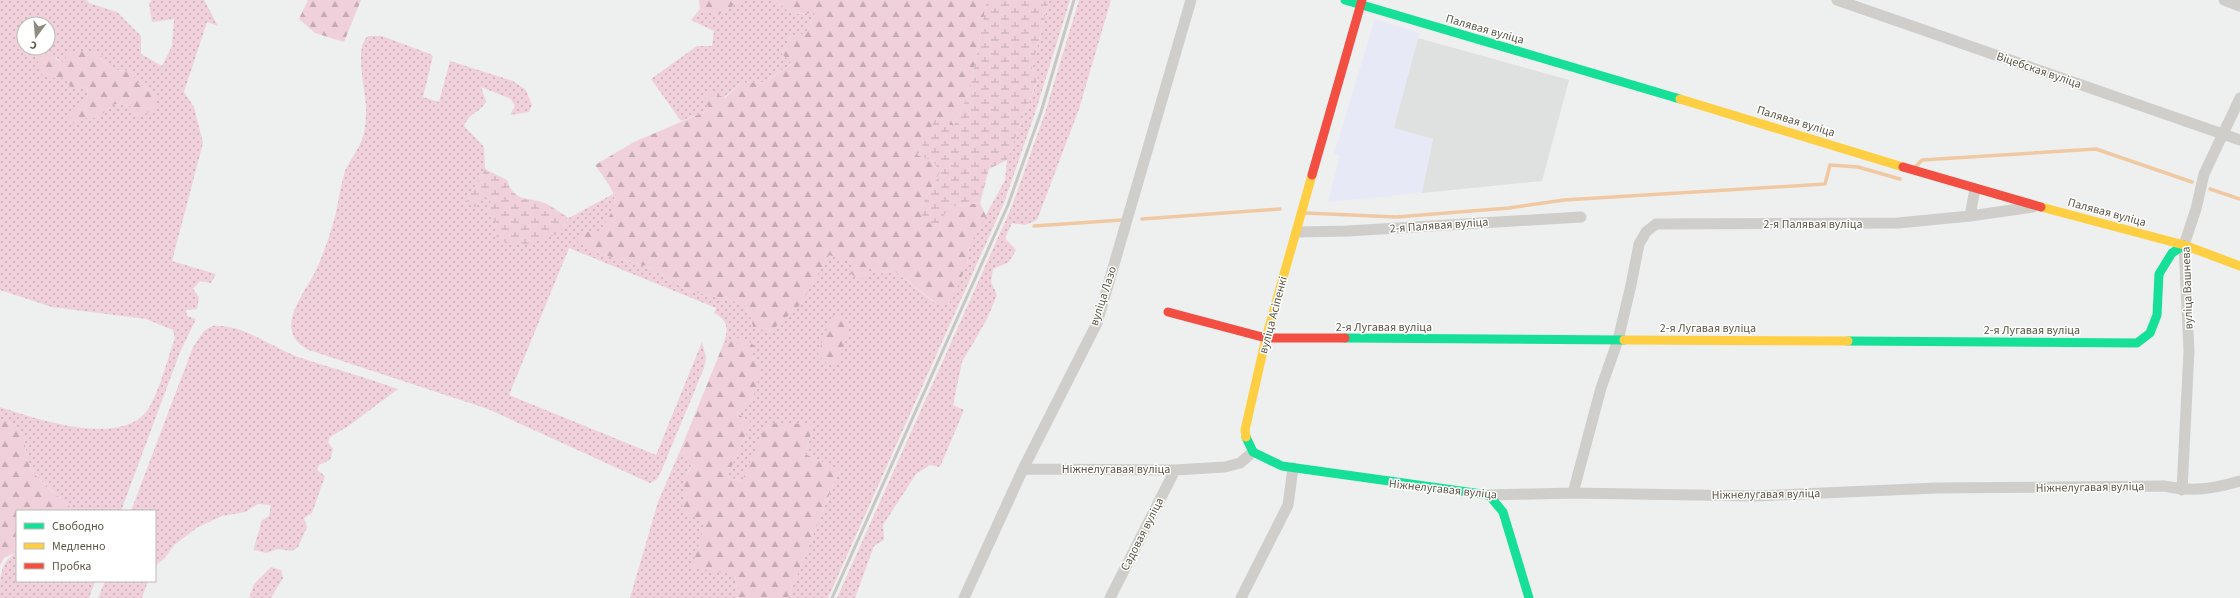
<svg xmlns="http://www.w3.org/2000/svg" width="2240" height="598" viewBox="0 0 2240 598" font-family="'Source Sans 3',sans-serif">
  <style>
    .commercial { fill: #e8e9f7 }
    .education { fill: #dfe0e0 }
    .grass { fill: url(#grass-dots); fill-rule: evenodd }
    .forest { fill: url(#forest-firs) }
    .wetland { fill: url(#wetland-marsh) }
    .lines { fill: none; stroke-linecap: round; stroke-linejoin: round }
    .stream { stroke: #f0c9a3; stroke-width: 3.5 }
    .street { stroke: #cfceca; stroke-width: 11 }
    .fast { stroke: #16e098; stroke-width: 9 }
    .slow { stroke: #ffcf43; stroke-width: 9 }
    .jam { stroke: #f24e42; stroke-width: 9 }
    .rail { stroke: #c8c7c4; stroke-width: 3 }
    .labels { text-anchor: middle; stroke-width: 3; stroke-linejoin: round; paint-order: stroke }
    .street-label { font-size: 12px; fill: #5b5644; stroke: #fff }
  </style>
  <defs>
    <pattern id="grass-dots" width="8" height="8" patternUnits="userSpaceOnUse"><rect width="8" height="8" fill="#f0d0db"/><path d="M2 2h.1M6 6h.1" fill="none" stroke="#c5acb3" stroke-width="1.8" stroke-linecap="round"/></pattern>
    <pattern id="forest-firs" width="22" height="20" patternUnits="userSpaceOnUse"><rect width="22" height="20" fill="#f0d0db"/><path d="M5 1l3.5 6h-7zM16 11l3.5 6h-7z" fill="#c5acb3"/></pattern>
    <pattern id="wetland-marsh" width="20" height="14" patternUnits="userSpaceOnUse"><rect width="20" height="14" fill="#f0d0db"/><path d="M1 5h8M5 5V1M11 12h8M15 12V8" fill="none" stroke="#c5acb3"/></pattern>
  </defs>
  <rect width="100%" height="100%" fill="#eeefef"/>
  <!-- commercial -->
  <path class="commercial" d="M 1375,19 L 1419,33 L 1394,128 L 1433,139 L 1422,193 L 1328,202 L 1340,156 L 1334,154 Z"/>
  <!-- education -->
  <path class="education" d="M 1418,38 L 1569,80 L 1542,181 L 1422,193 L 1433,139 L 1394,128 Z"/>
  <!-- grass -->
  <path class="grass" d="M 0,0 L 87,0 L 89,3 L 117,12 L 141,36 L 141,54 L 162,66 L 172,46 L 174,19 L 152,22 L 149,3 L 152,0 L 204,0 L 218,26 L 207,22 L 184,92 L 194,107 L 203,143 L 172,261 L 216,274 L 211,283 L 200,281 L 193,289 L 199,297 L 197,309 L 186,310 L 187,316 L 196,319 L 180,352 L 121,511 L 70,511 L 71,508 C 62,499 36,478 31,469 C 20,447 33,425 0,420 L 0,407 C 36,419 127,450 150,406 C 161,386 167,360 175,338 L 173,330 L 146,319 L 52,307 L 0,290 ZM 24,24 L 48,24 L 48,48 L 24,48 ZM 101,51 L 102,61 L 114,70 L 130,71 L 138,84 L 157,93 L 130,106 L 115,104 L 97,118 L 83,118 L 79,108 L 88,98 L 87,88 C 64,86 63,78 55,57 L 66,65 Z
    M 1049,0 L 1070,0 L 1036,110 L 1004,203 L 828,598 L 788,598 L 839,470 L 805,454 L 814,424 L 742,481 L 727,477 L 751,423 L 737,413 L 753,398 L 751,359 L 734,337 L 723,345 C 728,331 730,321 714,313 L 716,308 L 569,248 L 509,395 L 656,455 L 702,342 L 706,358 L 704,368 L 660,474 L 656,480 L 650,483 L 488,409 L 309,350 C 271,331 304,295 316,270 C 323,256 328,239 333,224 C 338,207 340,188 345,171 C 349,161 357,152 361,142 C 366,131 366,118 366,106 C 365,88 354,47 368,36 L 382,36 L 430,54 L 433,56 L 423,97 L 439,102 L 450,61 L 513,81 L 526,90 L 532,105 L 529,112 L 510,115 L 515,106 L 511,99 L 481,87 L 486,101 C 479,115 471,110 464,126 L 484,147 L 485,169 L 465,203 L 485,197 L 491,199 L 489,214 L 497,224 L 558,234 L 569,218 L 615,193 L 613,212 L 599,232 L 584,232 L 597,253 L 646,266 L 687,290 L 737,302 L 750,314 L 753,327 L 800,305 L 829,254 L 869,267 L 879,274 L 893,270 L 935,303 L 967,265 L 969,246 L 1005,180 L 1007,160 L 1038,79 L 1032,68 Z
    M 1079,0 L 1111,0 L 1079,109 L 1037,220 L 1025,225 L 1012,223 L 1005,238 L 1016,250 L 1009,262 L 993,269 L 991,282 L 997,295 L 987,319 L 962,362 L 953,405 L 964,410 L 940,467 L 930,465 L 916,474 L 883,525 L 884,540 L 874,546 L 855,598 L 837,598 L 1012,206 L 1045,113 Z
    M 741,1 L 776,1 L 792,14 L 815,13 L 806,34 L 790,36 L 782,54 L 793,63 L 764,82 L 741,83 L 709,110 L 681,121 L 651,79 L 697,46 L 712,46 L 714,31 L 691,20 L 700,9 L 718,15 Z
    M 212,326 C 243,324 270,346 298,357 C 331,368 365,377 398,389 L 347,427 L 330,437 L 328,442 L 333,449 L 330,460 L 319,465 L 317,470 L 325,476 L 312,513 L 304,518 L 307,527 L 298,547 L 292,551 L 278,549 L 266,553 L 254,550 C 255,539 260,531 261,521 L 269,516 L 271,505 L 258,504 L 245,512 L 222,516 L 198,527 L 174,545 L 164,559 L 155,566 L 155,511 L 131,511 L 193,347 L 204,331 Z
    M 680,451 L 692,463 L 685,479 L 705,523 L 735,575 L 738,598 L 630,598 L 658,502 Z
    M 17,552 L 17,581 L 95,581 L 89,598 L 0,598 C 0,574 0,563 17,552 Z
    M 271,567 L 281,570 L 283,578 L 271,598 L 249,598 L 254,584 Z
    M 105,581 L 148,581 L 142,598 L 98,598 Z"/>
  <!-- forest -->
  <path class="forest" d="M 308,0 L 361,0 L 344,42 L 315,33 L 299,19 Z
    M 699,0 L 987,0 L 970,90 L 954,126 L 935,121 L 918,155 L 933,161 L 940,172 L 919,211 L 980,203 L 986,216 L 969,246 L 967,265 L 950,303 L 936,303 L 893,270 L 879,274 L 869,267 L 867,278 L 858,279 L 849,272 L 855,263 L 829,255 L 800,305 L 770,332 L 753,327 L 750,314 L 737,302 L 687,290 L 646,266 L 597,253 L 575,241 L 584,232 L 599,232 C 623,199 617,196 595,165 L 634,142 L 709,110 L 705,97 L 711,92 L 725,98 L 741,83 L 764,82 L 792,64 L 782,54 L 790,36 L 806,34 L 815,13 L 792,14 L 776,1 L 741,1 L 718,15 L 700,9 Z
    M 66,51 L 101,51 L 102,61 L 114,70 L 130,71 L 138,84 L 157,93 L 155,108 L 138,118 L 130,106 L 115,104 L 97,118 L 83,118 L 75,123 L 69,119 L 71,112 L 79,108 L 88,98 L 87,88 L 72,87 L 63,78 L 50,78 L 39,73 L 38,59 L 45,53 L 65,64 Z
    M 841,315 L 849,321 L 848,334 L 838,362 L 829,365 L 818,355 L 825,333 L 833,316 Z
    M 734,337 L 748,341 L 756,347 L 751,359 L 762,367 L 753,398 L 737,413 L 751,423 L 727,477 L 742,481 L 767,423 L 814,424 L 805,454 L 839,470 L 788,598 L 738,598 L 735,575 L 692,567 L 705,523 L 682,511 L 685,479 L 692,464 L 680,451 L 723,345 Z
    M 0,420 C 33,425 20,447 31,469 C 36,479 62,499 71,508 L 70,511 L 17,511 L 17,552 L 4,558 L 0,566 Z"/>
  <!-- wetland -->
  <path class="wetland" d="M 987,0 L 1049,0 L 1032,68 L 1038,78 L 1007,160 L 989,169 L 980,203 L 949,207 L 938,225 L 927,222 L 919,211 L 940,172 L 933,161 L 917,155 L 935,120 L 954,126 L 970,90 Z
    M 485,169 L 507,180 C 515,203 526,196 545,203 C 553,207 562,214 569,218 L 558,234 L 526,244 L 496,241 L 497,224 L 489,214 L 491,199 L 485,197 L 475,207 L 465,203 Z"/>
  <g class="lines">
    <!-- stream -->
    <path class="stream" d="M 1916,166 L 1922,160 L 2096,149 L 2192,182
      M 2210,189 L 2240,199
      M 1306,213 L 1396,217 L 1509,208 L 1564,200 L 1825,184 L 1830,165 L 1858,167 L 1900,179
      M 1142,219 L 1280,209
      M 1034,226 L 1122,220"/>
    <!-- street -->
    <path class="street" d="M 1837,0 L 2240,140
      M 2224,0 L 2240,6
      M 1970,216 L 2033,207
      M 1297,232 L 1348,231 L 1581,217
      M 1023,469 L 1175,470 L 1225,467 L 1240,463 L 1253,452
      M 2182,490 L 2189,351 L 2184,245 L 2196,209 L 2204,174 L 2240,98
      M 1573,493 L 1601,388 L 1618,340 L 1631,285 L 1639,244 L 1646,232 L 1656,224 L 1898,223 L 1970,216 L 1975,189
      M 1489,495 L 1573,493 L 1755,496 L 1936,488 L 2164,486 C 2194,492 2212,489 2240,481
      M 964,598 L 1023,469 L 1097,323 L 1191,0
      M 1110,598 L 1175,470
      M 1241,598 L 1288,505 L 1293,468"/>
    <!-- fast -->
    <path class="fast" d="M 1345,0 L 1680,99
      M 1345,338 L 1624,340
      M 1848,341 L 2137,343 L 2150,333 L 2157,315 L 2159,274 L 2172,253 L 2184,245
      M 1246,437 L 1253,452 L 1282,466 L 1489,495 L 1503,512 L 1529,598"/>
    <!-- slow -->
    <path class="slow" d="M 1680,99 L 1903,167
      M 2041,207 L 2184,245 L 2240,266
      M 1624,340 L 1848,341
      M 1246,437 L 1245,430 L 1266,338 L 1312,175"/>
    <!-- jam -->
    <path class="jam" d="M 1903,167 L 2041,207
      M 1312,175 L 1362,0
      M 1168,312 L 1266,338 L 1345,338"/>
    <!-- rail -->
    <path class="rail" d="M 832,598 L 1008,205 L 1041,112 L 1074,0"/>
  </g>
  <g class="labels">
    <!-- street labels -->
    <g class="street-label">
      <text transform="translate(1485 29) rotate(16)" y="4">Палявая вуліца</text>
      <text transform="translate(2039 70) rotate(19)" y="4">Віцебская вуліца</text>
      <text transform="translate(1796 121) rotate(17)" y="4">Палявая вуліца</text>
      <text transform="translate(2107 212) rotate(15)" y="4">Палявая вуліца</text>
      <text x="1813" y="228">2-я Палявая вуліца</text>
      <text transform="translate(1439 225) rotate(-4)" y="4">2-я Палявая вуліца</text>
      <text transform="translate(2187 288) rotate(-92)" y="4">вуліца Вашнева</text>
      <text transform="translate(1103 296) rotate(-72)" y="4">вуліца Лазо</text>
      <text transform="translate(1273 315) rotate(-75)" y="4">вуліца Асіпенкі</text>
      <text x="1384" y="331">2-я Лугавая вуліца</text>
      <text x="1708" y="332">2-я Лугавая вуліца</text>
      <text x="2032" y="334">2-я Лугавая вуліца</text>
      <text x="1116" y="473">Ніжнелугавая вуліца</text>
      <text transform="translate(2090 487) rotate(-1)" y="4">Ніжнелугавая вуліца</text>
      <text transform="translate(1443 489) rotate(6)" y="4">Ніжнелугавая вуліца</text>
      <text transform="translate(1766 494) rotate(-1)" y="4">Ніжнелугавая вуліца</text>
      <text transform="translate(1142 534) rotate(-63)" y="4">Садовая вуліца</text>
    </g>
  </g>
  <!-- legend -->
  <rect x="16" y="510" width="140" height="72" fill="#ffffff" stroke="#bdbbb4"/>
  <rect x="24" y="523" width="20" height="6" fill="#16e098" stroke="#bdbbb4"/>
  <text x="52" y="530" font-size="12" fill="#5b5644">Свободно</text>
  <rect x="24" y="543" width="20" height="6" fill="#ffcf43" stroke="#bdbbb4"/>
  <text x="52" y="550" font-size="12" fill="#5b5644">Медленно</text>
  <rect x="24" y="563" width="20" height="6" fill="#f24e42" stroke="#bdbbb4"/>
  <text x="52" y="570" font-size="12" fill="#5b5644">Пробка</text>
  <!-- north arrow -->
  <g transform="translate(36 36) rotate(196)"><circle r="19" fill="#ffffff" stroke="#bdbbb4"/>
  <path d="M0-3L7 15L0 10L-7 15Z" fill="#8e8c80"/>
  <text y="-6" font-size="11" font-weight="bold" text-anchor="middle" fill="#5b5644">С</text>
  </g>
</svg>
